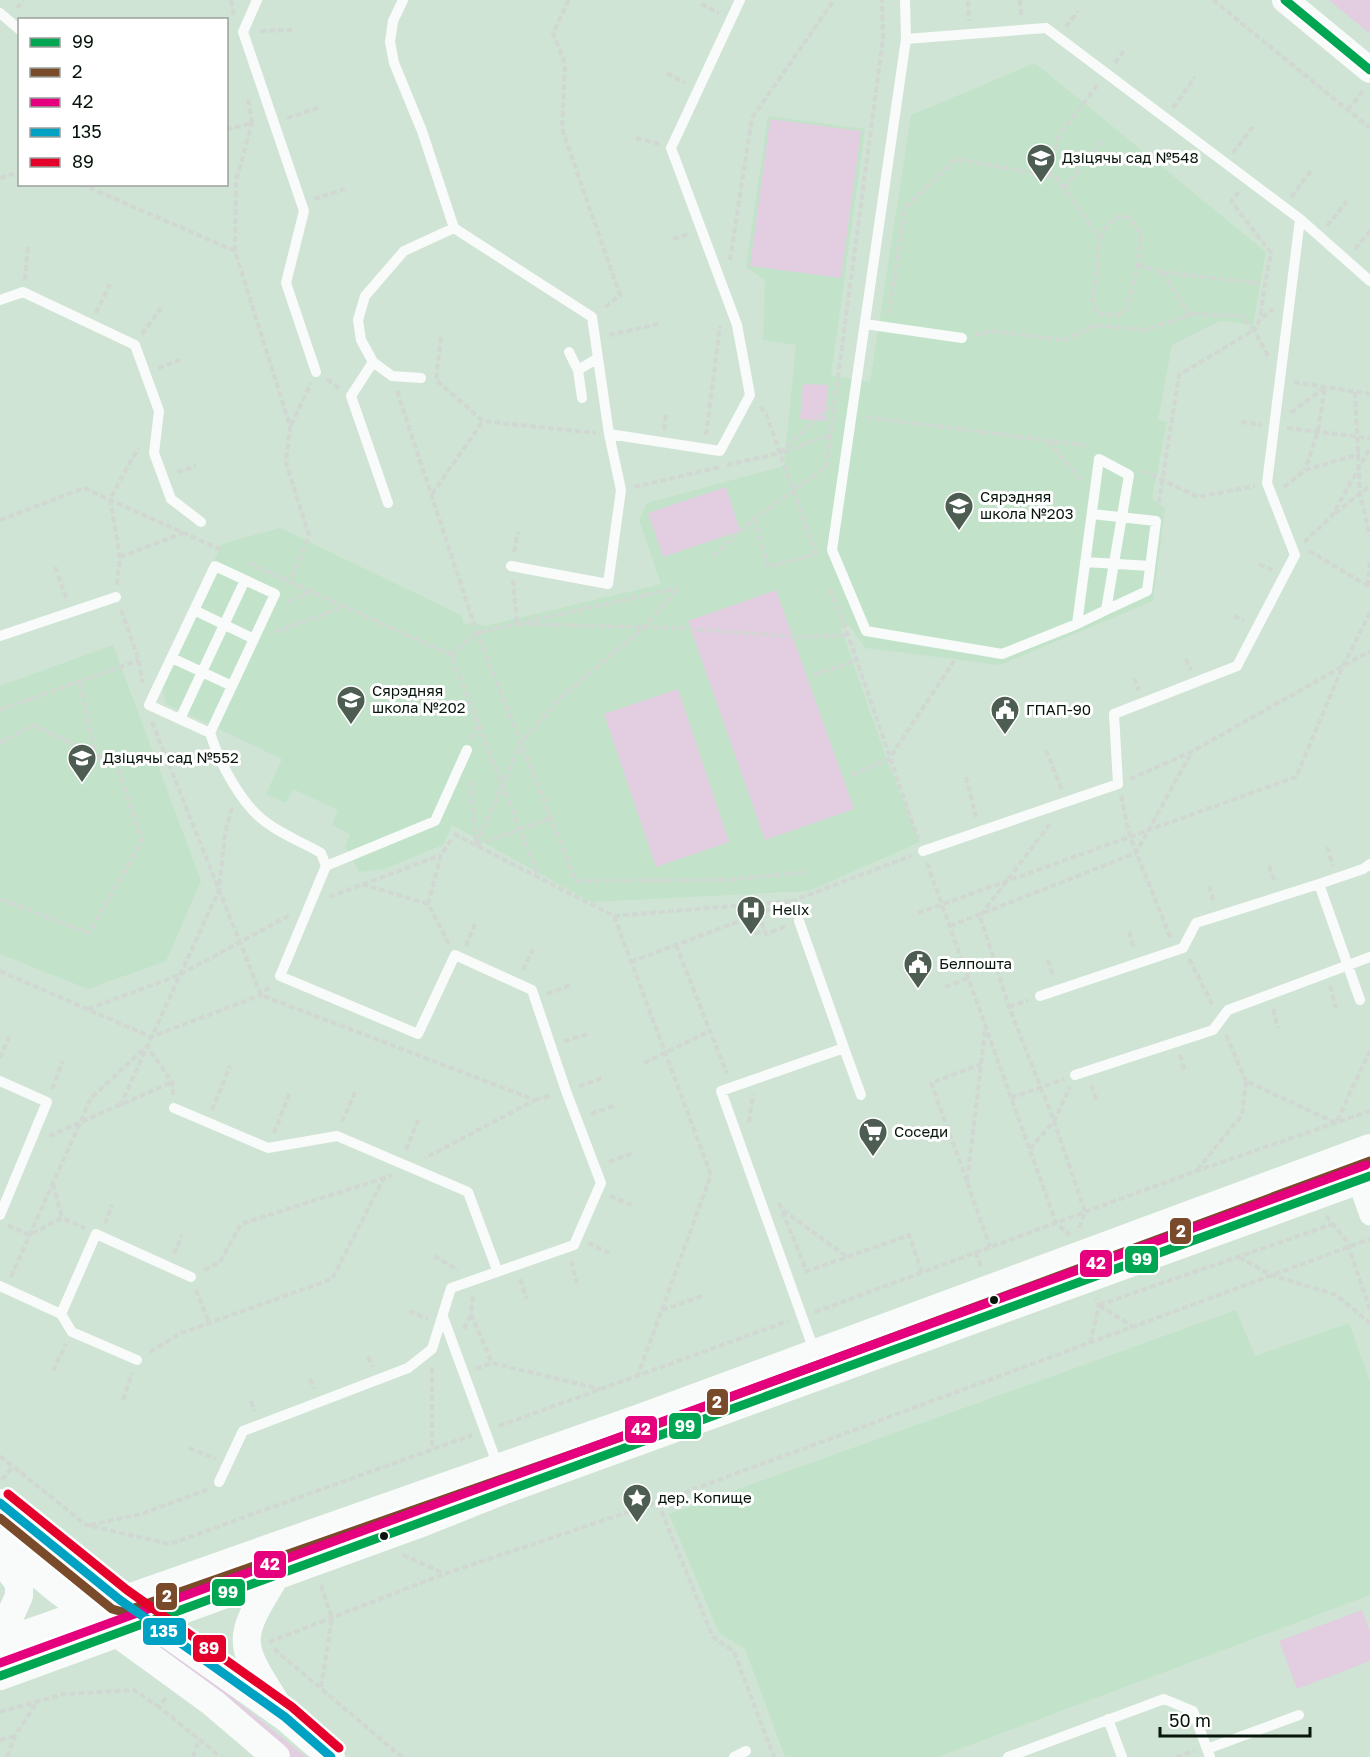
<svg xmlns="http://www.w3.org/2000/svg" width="1370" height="1757" viewBox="0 0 1370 1757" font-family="'Golos Text',sans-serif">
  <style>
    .built { fill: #c2e3ca }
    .green { fill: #e2cee0 }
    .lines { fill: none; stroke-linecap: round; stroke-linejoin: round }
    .path { stroke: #d1d7d2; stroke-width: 4; stroke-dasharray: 6 3; stroke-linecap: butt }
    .service { stroke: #f8fbf9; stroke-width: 10 }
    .minor { stroke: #f8fbf9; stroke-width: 21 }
    .tertiary { stroke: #f8fbf9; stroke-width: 26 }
    .secondary { stroke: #f8fbf9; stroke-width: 28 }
    .bus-1-casing { stroke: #fff; stroke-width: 14 }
    .bus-2-casing { stroke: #fff; stroke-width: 14 }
    .bus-3-casing { stroke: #fff; stroke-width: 14 }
    .bus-4-casing { stroke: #fff; stroke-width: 14 }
    .bus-5-casing { stroke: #fff; stroke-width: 14 }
    .bus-1 { stroke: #00a651; stroke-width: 9 }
    .bus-2 { stroke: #7a4b2a; stroke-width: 9 }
    .bus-3 { stroke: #e5007d; stroke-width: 9 }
    .bus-4 { stroke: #00a2c4; stroke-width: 9 }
    .bus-5 { stroke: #e4002b; stroke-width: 9 }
    .bus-dot { fill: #07150b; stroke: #fff; stroke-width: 2 }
    .labels { text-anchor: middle; stroke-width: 6; stroke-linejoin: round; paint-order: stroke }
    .poi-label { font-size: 15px; fill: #07150b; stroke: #fff; text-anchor: start }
    .line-badge { stroke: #fff; stroke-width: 2 }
    .badge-label { font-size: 16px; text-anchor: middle; font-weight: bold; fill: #fff }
  </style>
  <rect width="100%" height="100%" fill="#cfe4d4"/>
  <!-- built -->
  <path class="built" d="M 1035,63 L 1266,252 L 1253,325 L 1220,321 L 1172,345 L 1158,420 L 1167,422 L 1152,499 L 1165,508 L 1153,601 L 1000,665 L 865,648 L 849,625 L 841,628 L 887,760 L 920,842 L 809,891 L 591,902 L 452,825 L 443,845 L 384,869 L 359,872 L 345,846 L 350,834 L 332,825 L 338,810 L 293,789 L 286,803 L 266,794 L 282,759 L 166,704 L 159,675 L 222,544 L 280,528 L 461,615 L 464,625 L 473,622 L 485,626 L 661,584 L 639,520 L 647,503 L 784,466 L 796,345 L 763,340 L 765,280 L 746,267 L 768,116 L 865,129 L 831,376 L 870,382 L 911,115 Z
    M 113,645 L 201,881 L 166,961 L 88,989 L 0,954 L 0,686 Z
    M 1236,1310 L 1255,1356 L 1349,1323 L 1370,1382 L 1370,1595 L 938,1757 L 785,1757 L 745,1649 L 719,1633 L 669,1514 Z"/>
  <!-- green -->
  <path class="green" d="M 1329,0 L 1370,0 L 1370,34 Z
    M 770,119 L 861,131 L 841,278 L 750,266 Z
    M 803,384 L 828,385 L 825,421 L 800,419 Z
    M 726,487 L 740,531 L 663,557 L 648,513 Z
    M 776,590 L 854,809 L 765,840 L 688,621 Z
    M 678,689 L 729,842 L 656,867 L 604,714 Z
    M 1362,1610 L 1370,1631 L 1370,1661 L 1297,1689 L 1279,1641 Z
    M 165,1643 L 306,1757 L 290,1757 L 156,1649 Z"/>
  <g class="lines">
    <!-- path -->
    <path class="path" d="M 231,0 L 234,17
      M 569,0 L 553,33 L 565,64 L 562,129 L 620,295 L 603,309
      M 1020,0 L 1021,17
      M 1213,0 L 1370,128
      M 968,1 L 969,21
      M 701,4 L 719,13
      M 17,8 L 23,0
      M 1066,27 L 1078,11
      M 260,31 L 292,30
      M 1115,63 L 1125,49
      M 667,73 L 685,83
      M 1173,108 L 1195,77
      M 1348,110 L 1364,90
      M 287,118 L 318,108
      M 226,130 L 252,123 L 248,98
      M 636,138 L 659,144
      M 1233,153 L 1254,125
      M 1049,176 L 1059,135 L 1099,83
      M 0,178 L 20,172
      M 81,184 L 235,251 L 290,426 L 286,463 L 309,535 L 290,582
      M 1064,188 L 1103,140
      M 1239,192 L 1231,201 L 1271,253 L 1265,284
      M 1291,197 L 1311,171
      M 314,199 L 345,189
      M 1327,226 L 1347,201
      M 673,239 L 689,234
      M 1355,249 L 1370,231
      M 235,251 L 236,181 L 252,123
      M 730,260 L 752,118 L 834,0
      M 1138,265 L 1162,272
      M 25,280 L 28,245
      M 96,313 L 110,284
      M 889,314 L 905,208 L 956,159 L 1056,177 L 1099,238 L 1097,273 L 1092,299 L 1097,313 L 1117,315 L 1126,310 L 1138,265 L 1141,234 L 1130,218 L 1119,216 L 1108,224 L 1099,238
      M 1190,315 L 1162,272 L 1265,284 L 1260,317
      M 142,334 L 161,308
      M 609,335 L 658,324
      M 975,335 L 991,331 L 1065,340 L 1095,325 L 1145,330 L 1193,314 L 1242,316 L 1254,330 L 1179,375 L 1158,508
      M 441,337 L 436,380 L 483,421 L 596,433
      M 1268,356 L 1254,330 L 1260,319 L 1273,309
      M 158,368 L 180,360
      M 327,379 L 340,389
      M 1294,382 L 1370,394
      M 397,391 L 477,633 L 576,881 L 728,880 L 806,872
      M 1355,392 L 1360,493 L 1370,536
      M 760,407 L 766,414 L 816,554
      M 1291,413 L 1325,387 L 1318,431 L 1305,470
      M 866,417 L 1090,446
      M 1241,422 L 1262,425
      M 291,425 L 311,383
      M 1287,428 L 1370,438
      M 664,430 L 666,413
      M 706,435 L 720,326
      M 1048,441 L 1082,481
      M 783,452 L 829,435
      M 727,465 L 780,453 L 834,403
      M 1143,471 L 1198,497 L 1255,486
      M 177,472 L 196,466
      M 634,487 L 720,467
      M 1284,487 L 1305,470 L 1360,454
      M 432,494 L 483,421
      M 1335,513 L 1370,486
      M 755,518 L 768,567 L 817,554
      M 0,520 L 84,488 L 224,551
      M 1304,542 L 1332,516 L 1370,448
      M 1309,551 L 1370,587
      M 514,552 L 518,532
      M 713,556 L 755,518 L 826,467 L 883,39 L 882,0
      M 120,557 L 183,533
      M 249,563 L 451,655 L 539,878
      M 1259,564 L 1272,570
      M 55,567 L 67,600
      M 513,580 L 517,624 L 678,628 L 800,637 L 848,635
      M 117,585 L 120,557 L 110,499 L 138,448
      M 1368,586 L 1370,559
      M 830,589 L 848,635 L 918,839
      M 288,602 L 311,591
      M 121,610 L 139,660 L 142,683
      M 1234,616 L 1244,621
      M 525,622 L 678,588
      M 275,632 L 344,607
      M 451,655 L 477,633 L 517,624
      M 1186,659 L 1191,670
      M 814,675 L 857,660
      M 1134,678 L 1139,691
      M 80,683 L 95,753
      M 0,710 L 139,660
      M 152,722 L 261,995 L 535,1100 L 425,1158
      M 472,739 L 478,724
      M 0,743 L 33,725 L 117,765 L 142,841 L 89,933 L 0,899
      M 1046,750 L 1062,790
      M 852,775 L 889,759 L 954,661
      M 966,777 L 976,817
      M 1130,779 L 1191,752 L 1370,651
      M 470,781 L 476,843
      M 1121,796 L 1130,837 L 1171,939
      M 1050,824 L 980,916 L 1009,1007 L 1054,1121 L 1085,1212 L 1078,1232
      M 454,834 L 614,916 L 711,1175 L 638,1375
      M 476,845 L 521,743 L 558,700 L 644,627 L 679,588
      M 476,845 L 551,818
      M 1327,847 L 1333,866
      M 927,863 L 1056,1223 L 1070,1235
      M 1269,866 L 1275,882
      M 362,884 L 428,904
      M 1209,886 L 1214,903
      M 329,897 L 441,855
      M 918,913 L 1296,777 L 1343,666 L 1370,613
      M 758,914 L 766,934 L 787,926
      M 614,916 L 792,901 L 795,910
      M 950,926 L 1136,853 L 1191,753
      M 1129,932 L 1134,949
      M 755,934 L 765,930
      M 449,944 L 428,904 L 441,855 L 451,840
      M 676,945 L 727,1074
      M 466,946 L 476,921
      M 1189,959 L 1213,1006
      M 1048,960 L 1053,976
      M 631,962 L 911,856
      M 523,970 L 533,949
      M 0,971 L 151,1037 L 261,995 L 271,985
      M 1330,986 L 1336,1008
      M 945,987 L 968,978
      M 547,994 L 571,985
      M 1009,1007 L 1028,1000
      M 88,1009 L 179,975 L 290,915
      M 1273,1009 L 1278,1028
      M 985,1031 L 967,1182 L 990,1247
      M 1226,1035 L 1246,1081
      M 564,1041 L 589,1034
      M 1180,1055 L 1185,1072
      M 0,1058 L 9,1037
      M 644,1063 L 710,1031
      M 1091,1085 L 1097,1101
      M 579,1086 L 605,1077
      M 52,1089 L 63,1061
      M 1011,1098 L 1064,1079
      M 535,1100 L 552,1095
      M 120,1106 L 219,890 L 225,834 L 232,807
      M 212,1110 L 230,1066
      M 591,1114 L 616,1105
      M 342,1122 L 355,1092
      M 749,1122 L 753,1094
      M 274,1133 L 290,1092
      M 49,1136 L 172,1082
      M 1030,1149 L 1054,1121 L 1070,1087
      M 406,1150 L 418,1120
      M 609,1162 L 633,1153
      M 1197,1170 L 1242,1115 L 1246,1081 L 1336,1123 L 1370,1051
      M 967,1181 L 931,1083 L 981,1064
      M 53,1184 L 62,1218
      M 610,1196 L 632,1205
      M 779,1203 L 807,1272
      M 783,1210 L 847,1257
      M 1326,1216 L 1346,1240 L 1370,1309
      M 105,1224 L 112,1205
      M 8,1225 L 29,1235 L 62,1218 L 85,1228
      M 588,1243 L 609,1253
      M 976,1252 L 981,1268
      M 174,1254 L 182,1235
      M 434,1256 L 458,1270
      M 1239,1257 L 1271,1275 L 1336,1295 L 1370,1323
      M 571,1261 L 577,1283
      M 204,1270 L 220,1262 L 241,1224 L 384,1178
      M 805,1272 L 909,1235 L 922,1272
      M 11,1277 L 91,1098 L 147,1046 L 172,1082 L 173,1095
      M 520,1279 L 527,1299
      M 196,1290 L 210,1325
      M 473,1296 L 471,1314 L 492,1363 L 600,1389
      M 1099,1305 L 1333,1224
      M 1099,1306 L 1134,1327
      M 662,1310 L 702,1296
      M 409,1311 L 428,1319
      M 815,1312 L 1196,1171 L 1370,1111
      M 464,1329 L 471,1315
      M 1090,1343 L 1099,1305 L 1096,1298
      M 150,1352 L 181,1333 L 332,1279 L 384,1178 L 392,1175
      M 368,1357 L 373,1367
      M 432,1368 L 432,1448
      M 476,1369 L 492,1363
      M 53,1371 L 66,1344
      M 310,1379 L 314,1389
      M 123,1400 L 132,1373
      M 251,1401 L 255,1411
      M 499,1426 L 788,1321
      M 189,1448 L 216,1459
      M 0,1456 L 86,1525 L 170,1544 L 472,1435
      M 2,1480 L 13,1466
      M 658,1503 L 713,1637 L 734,1652 L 774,1757
      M 90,1525 L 141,1514 L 209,1489
      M 403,1555 L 443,1573
      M 321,1585 L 332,1618 L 321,1687
      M 269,1642 L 444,1574 L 670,1498 L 1370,1239
      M 274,1649 L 402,1757
      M 166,1698 L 159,1707 L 221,1757
      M 0,1712 L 64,1694 L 134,1690 L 159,1707
      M 0,1740 L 15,1736
      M 7,1757 L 15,1736 L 38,1700
      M 193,1757 L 199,1739
      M 1176,1757 L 1195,1751"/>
    <!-- service -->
    <path class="service" d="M 257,0 L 243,32 L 304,211 L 286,283 L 316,372
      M 403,0 L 393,21 L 390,42 L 394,63 L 422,131 L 454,228 L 592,317 L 609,434 L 720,451 L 750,395 L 737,325 L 671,148 L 740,0
      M 905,0 L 906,39 L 1046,28 L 1300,219 L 1370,281
      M 0,13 L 20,30
      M 906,39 L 832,550 L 866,631 L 1002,654 L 1077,624 L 1099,459 L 1129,475 L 1106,610 L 1147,591 L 1156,521 L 1092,514
      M 0,300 L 23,292 L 135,345 L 159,411 L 154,453 L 171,499 L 201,522
      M 865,324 L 962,338
      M 569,352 L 578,370 L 582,398
      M 373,362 L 351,396 L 388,503
      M 578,370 L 598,358
      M 421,378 L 392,376 L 373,362 L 361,340 L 358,320 L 365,296 L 404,251 L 454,228
      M 1085,562 L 1150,566
      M 511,566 L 608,584 L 621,490 L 609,434
      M 194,610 L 254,639
      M 1077,624 L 1106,610
      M 0,636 L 116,597
      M 172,658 L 232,686
      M 180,719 L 245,580
      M 210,733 L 149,705 L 215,566 L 275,594 L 210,733 C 219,762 242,806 267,823 C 283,835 304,843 321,853 L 326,866 L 280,976 L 418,1034 L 455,955 L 532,990 L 566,1091 L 601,1183 L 574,1245 L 451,1288 L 432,1349 L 408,1368 L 243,1431 L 219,1482
      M 923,851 L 1118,784 L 1114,714 L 1237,666 L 1295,555 L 1267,483 L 1300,219
      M 326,866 L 435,821 L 467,750
      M 799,921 L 844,1048 L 721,1091 L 815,1353
      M 1040,996 L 1183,948 L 1196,923 L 1319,884
      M 1360,1000 L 1319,884 L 1363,869 L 1370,864
      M 844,1048 L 861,1095
      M 1075,1075 L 1213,1030 L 1228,1010 L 1370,957
      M 0,1081 L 47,1102 L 0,1215
      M 174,1108 L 268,1148 L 337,1136 L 468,1192 L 497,1270
      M 0,1286 L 61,1314 L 72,1332 L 137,1360
      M 61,1314 L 96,1234 L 191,1277
      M 443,1317 L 498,1466
      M 1108,1719 L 1122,1757
      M 734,1757 L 746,1751
      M 1008,1757 L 1164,1699 L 1193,1711 L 1207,1749
      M 1210,1757 L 1207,1749 L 1299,1715"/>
    <!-- minor -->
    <path class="minor" d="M 1358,1181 L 1370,1215"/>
    <!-- tertiary -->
    <path class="tertiary" d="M 1285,0 L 1370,70"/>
    <!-- secondary -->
    <path class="secondary" d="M 0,1503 L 120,1600 L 285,1717 L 331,1757
      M 0,1542 L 59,1591 L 213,1703 L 276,1757
      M 0,1556 L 19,1584 L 19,1596 L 0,1638
      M 275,1577 C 237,1639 237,1642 276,1703
      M 0,1643 L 640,1418 L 1370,1148
      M 0,1676 L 424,1522 L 507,1489 L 1370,1176"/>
    <!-- bus-1 casing -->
    <g class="bus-1-casing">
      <path id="bus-1" d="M 1285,0 L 1370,70
        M 0,1676 L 1370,1176"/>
    </g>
    <!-- bus-2 casing -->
    <g class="bus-2-casing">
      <path id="bus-2" d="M 0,1518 L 112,1609 L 123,1612 L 644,1429 L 1370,1161"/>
    </g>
    <!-- bus-3 casing -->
    <g class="bus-3-casing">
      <path id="bus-3" d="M 0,1663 L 1366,1165"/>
    </g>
    <!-- bus-4 casing -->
    <g class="bus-4-casing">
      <path id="bus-4" d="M 0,1503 L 120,1600 L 285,1717 L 331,1757"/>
    </g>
    <!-- bus-5 casing -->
    <g class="bus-5-casing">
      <path id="bus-5" d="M 8,1494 L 127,1590 L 292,1707 L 339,1748"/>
    </g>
    <!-- bus-1 -->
    <use href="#bus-1" class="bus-1"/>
    <!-- bus-2 -->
    <use href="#bus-2" class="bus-2"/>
    <!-- bus-3 -->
    <use href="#bus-3" class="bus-3"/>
    <!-- bus-4 -->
    <use href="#bus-4" class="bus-4"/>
    <!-- bus-5 -->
    <use href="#bus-5" class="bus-5"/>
  </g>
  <!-- icons -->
  <defs>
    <g id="school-pin" transform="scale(1.5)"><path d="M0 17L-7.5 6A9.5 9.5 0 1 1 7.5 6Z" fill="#4d5d51" stroke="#fff"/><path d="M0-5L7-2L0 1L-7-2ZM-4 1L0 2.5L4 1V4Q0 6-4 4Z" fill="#fff"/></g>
    <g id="civic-pin" transform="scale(1.5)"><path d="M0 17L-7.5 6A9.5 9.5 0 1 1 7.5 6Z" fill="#4d5d51" stroke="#fff"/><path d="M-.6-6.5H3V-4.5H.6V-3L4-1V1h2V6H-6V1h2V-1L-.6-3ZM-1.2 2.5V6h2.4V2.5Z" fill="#fff"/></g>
    <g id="hospital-pin" transform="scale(1.5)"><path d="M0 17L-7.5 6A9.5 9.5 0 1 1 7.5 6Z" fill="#4d5d51" stroke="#fff"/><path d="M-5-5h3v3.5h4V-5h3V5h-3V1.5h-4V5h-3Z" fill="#fff"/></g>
    <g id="supermarket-pin" transform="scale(1.5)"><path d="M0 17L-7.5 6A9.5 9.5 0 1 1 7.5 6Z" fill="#4d5d51" stroke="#fff"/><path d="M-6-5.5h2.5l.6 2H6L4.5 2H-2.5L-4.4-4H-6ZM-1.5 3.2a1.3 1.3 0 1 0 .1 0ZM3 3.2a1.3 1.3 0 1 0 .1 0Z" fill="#fff"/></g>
    <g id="sight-pin" transform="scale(1.5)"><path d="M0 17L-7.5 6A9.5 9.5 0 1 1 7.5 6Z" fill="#4d5d51" stroke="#fff"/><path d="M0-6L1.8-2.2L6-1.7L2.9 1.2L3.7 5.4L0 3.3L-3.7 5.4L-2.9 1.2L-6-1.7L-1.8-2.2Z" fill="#fff"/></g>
  </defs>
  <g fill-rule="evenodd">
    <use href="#school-pin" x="1041" y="158"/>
    <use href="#school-pin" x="959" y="506"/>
    <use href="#school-pin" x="351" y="700"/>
    <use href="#civic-pin" x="1005" y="710"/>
    <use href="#school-pin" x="82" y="758"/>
    <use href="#hospital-pin" x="751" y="910"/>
    <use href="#civic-pin" x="918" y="964"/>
    <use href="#supermarket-pin" x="873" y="1132"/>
    <use href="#sight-pin" x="637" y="1498"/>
  </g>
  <!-- markers -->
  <g class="bus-dot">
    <circle cx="994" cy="1300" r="5"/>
    <circle cx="384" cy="1536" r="5"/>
  </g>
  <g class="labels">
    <!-- poi labels -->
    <g class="poi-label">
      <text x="1062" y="163">Дзіцячы сад №548</text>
      <text x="980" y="502">Сярэдняя<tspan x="980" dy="17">школа №203</tspan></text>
      <text x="372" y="696">Сярэдняя<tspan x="372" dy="17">школа №202</tspan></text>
      <text x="1026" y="715">ГПАП-90</text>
      <text x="103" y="763">Дзіцячы сад №552</text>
      <text x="772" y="915">Helix</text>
      <text x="939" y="969">Белпошта</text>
      <text x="894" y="1137">Соседи</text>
      <text x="658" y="1503">дер. Копище</text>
    </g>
  </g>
  <g class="line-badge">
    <rect x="1169" y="1217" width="23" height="28" rx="6" fill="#7a4b2a"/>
    <rect x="1124" y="1245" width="35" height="29" rx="6" fill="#00a651"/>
    <rect x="1079" y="1249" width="34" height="29" rx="6" fill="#e5007d"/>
    <rect x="706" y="1388" width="23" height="28" rx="6" fill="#7a4b2a"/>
    <rect x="668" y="1412" width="34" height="28" rx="6" fill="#00a651"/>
    <rect x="624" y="1415" width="34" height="29" rx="6" fill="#e5007d"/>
    <rect x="253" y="1550" width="34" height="29" rx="6" fill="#e5007d"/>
    <rect x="211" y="1578" width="35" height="29" rx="6" fill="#00a651"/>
    <rect x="155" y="1582" width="23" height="29" rx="6" fill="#7a4b2a"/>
    <rect x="142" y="1617" width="45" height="29" rx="6" fill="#00a2c4"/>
    <rect x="192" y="1634" width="35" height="29" rx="6" fill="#e4002b"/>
  </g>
  <g class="badge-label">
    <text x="1181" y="1237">2</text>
    <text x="1142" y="1265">99</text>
    <text x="1096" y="1269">42</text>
    <text x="717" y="1408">2</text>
    <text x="685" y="1432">99</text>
    <text x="641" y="1435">42</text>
    <text x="270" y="1570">42</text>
    <text x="228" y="1598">99</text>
    <text x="167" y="1602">2</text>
    <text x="164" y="1637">135</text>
    <text x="209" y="1654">89</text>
  </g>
  <!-- legend -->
  <rect x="18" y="18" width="210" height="168" fill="#ffffff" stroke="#9ca19d" stroke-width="1.5"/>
  <rect x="30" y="38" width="30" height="9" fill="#00a651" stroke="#9ca19d" stroke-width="1.5"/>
  <text x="72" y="48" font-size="18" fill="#07150b">99</text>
  <rect x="30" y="68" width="30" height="9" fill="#7a4b2a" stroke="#9ca19d" stroke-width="1.5"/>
  <text x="72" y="78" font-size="18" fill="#07150b">2</text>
  <rect x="30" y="98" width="30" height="9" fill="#e5007d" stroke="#9ca19d" stroke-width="1.5"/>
  <text x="72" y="108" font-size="18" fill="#07150b">42</text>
  <rect x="30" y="128" width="30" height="9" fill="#00a2c4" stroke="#9ca19d" stroke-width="1.5"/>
  <text x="72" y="138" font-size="18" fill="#07150b">135</text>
  <rect x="30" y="158" width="30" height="9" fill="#e4002b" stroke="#9ca19d" stroke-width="1.5"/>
  <text x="72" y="168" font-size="18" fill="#07150b">89</text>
  <!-- scale -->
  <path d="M1160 1727v9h150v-9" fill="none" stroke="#07150b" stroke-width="3"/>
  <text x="1169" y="1727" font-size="18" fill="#07150b" stroke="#ffffff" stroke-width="4.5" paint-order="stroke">50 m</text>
</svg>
